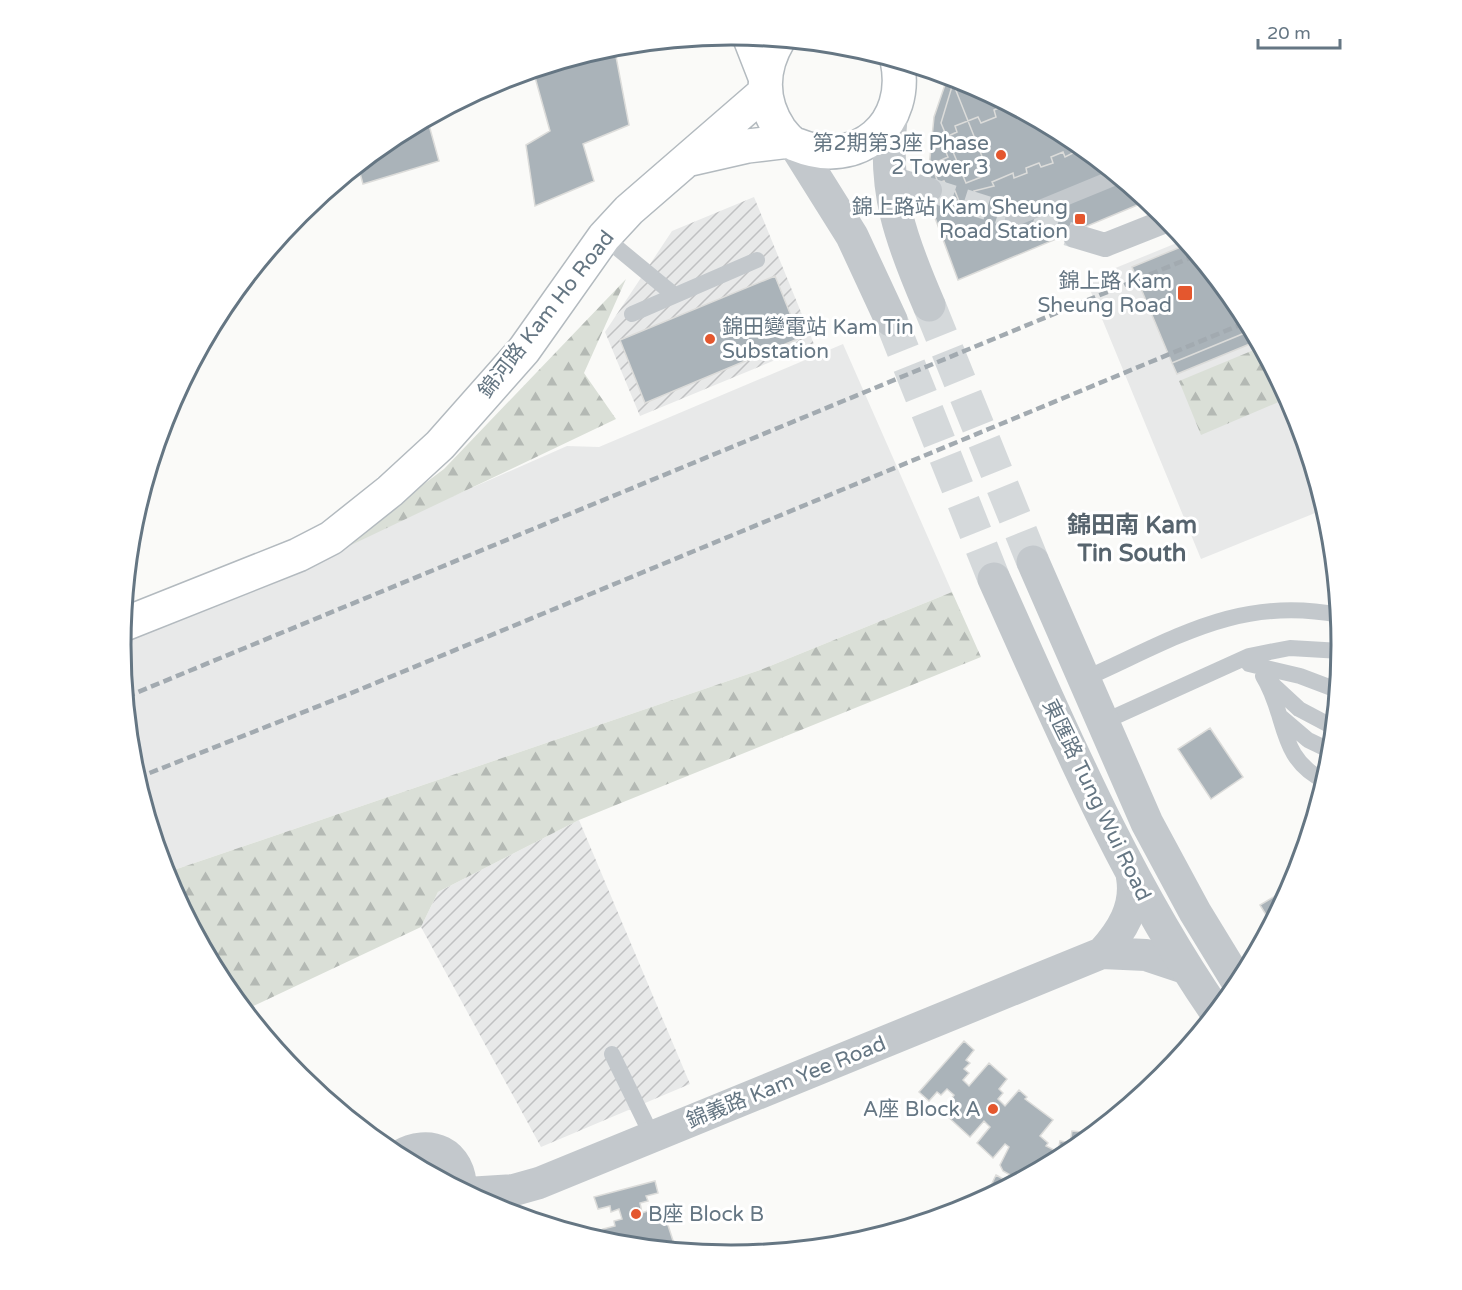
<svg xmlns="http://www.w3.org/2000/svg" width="1462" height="1290" viewBox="0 0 1462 1290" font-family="'Varela Round','Noto Sans TC',sans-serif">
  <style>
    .built { fill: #e8e9e9 }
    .industrial { fill: url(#industrial-furrows) }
    .forest { fill: url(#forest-firs) }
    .building { fill: #aab3b9; stroke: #dcdcda; stroke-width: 1.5 }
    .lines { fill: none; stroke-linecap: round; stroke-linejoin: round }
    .pedestrian-tunnel { stroke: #d5d9db; stroke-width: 24; stroke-dasharray: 24 12; stroke-linecap: butt }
    .tertiary-tunnel { stroke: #d5d9db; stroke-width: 33; stroke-dasharray: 33 16; stroke-linecap: butt }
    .secondary-casing { stroke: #b3babf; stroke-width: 36 }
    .service { stroke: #c3c8cc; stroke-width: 16 }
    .pedestrian { stroke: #c3c8cc; stroke-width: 24 }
    .minor { stroke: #c3c8cc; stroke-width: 32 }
    .tertiary { stroke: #c3c8cc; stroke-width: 33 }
    .secondary { stroke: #fff; stroke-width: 33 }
    .rail { stroke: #a2aab0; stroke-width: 4.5; stroke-dasharray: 9 4.5; stroke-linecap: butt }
    .service-bridge { stroke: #c3c8cc; stroke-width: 16 }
    .poi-dot { fill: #e4572e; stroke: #fff; stroke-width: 2 }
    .labels { text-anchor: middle; stroke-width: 6; stroke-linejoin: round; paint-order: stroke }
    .poi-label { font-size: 21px; fill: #657683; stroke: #fff; text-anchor: end }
    .street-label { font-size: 21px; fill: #657683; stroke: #fff }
    .quarter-label { font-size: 24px; font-weight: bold; fill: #57646e; stroke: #fff }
    .rim { fill: none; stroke: #657683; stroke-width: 3 }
  </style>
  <defs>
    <pattern id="industrial-furrows" width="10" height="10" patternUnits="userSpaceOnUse" patternTransform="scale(1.5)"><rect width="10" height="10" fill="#e8e9e9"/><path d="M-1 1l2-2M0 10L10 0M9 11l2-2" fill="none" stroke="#c0c1c2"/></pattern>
    <pattern id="forest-firs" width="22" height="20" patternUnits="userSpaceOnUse" patternTransform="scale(1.5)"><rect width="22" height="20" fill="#dadfd7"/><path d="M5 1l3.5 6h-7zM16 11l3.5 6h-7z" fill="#b4b9b4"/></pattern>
  </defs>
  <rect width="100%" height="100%" fill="#fafaf8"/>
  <!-- built -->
  <path class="built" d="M 1184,240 L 1239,306 L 1295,412 L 1325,509 L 1201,559 L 1086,280 Z
    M 843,344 L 952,592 L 760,670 L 165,873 L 132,764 L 121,642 L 567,446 L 599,447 Z"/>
  <!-- industrial -->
  <path class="industrial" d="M 754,197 L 814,344 L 640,416 L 605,332 L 672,231 Z
    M 579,820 L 690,1084 L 541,1147 L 421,927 L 438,892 Z"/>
  <!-- forest -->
  <path class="forest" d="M 626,279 L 584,373 L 616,419 L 328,556 L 444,469 Z
    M 1261,347 L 1288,398 L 1201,435 L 1179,381 Z
    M 952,592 L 981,657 L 579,820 L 438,892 L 421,927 L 245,1010 L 223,984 L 167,878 L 165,873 L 760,670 Z"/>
  <!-- building -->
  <path class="building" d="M 614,46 L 629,125 L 583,144 L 594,181 L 535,206 L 526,145 L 550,131 L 533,70 Z
    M 948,76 L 965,81 L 1070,138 L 1147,201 L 958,280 L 934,215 L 929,168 L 934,117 Z
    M 953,83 L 989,174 L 966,183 L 941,123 Z
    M 1008,104 L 1070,138 L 1083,148 L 1065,157 L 1063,152 L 1051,157 L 1053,163 L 1041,167 L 1039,163 L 1026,168 L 1027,173 L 1014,178 L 1013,173 L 992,182 L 994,186 L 974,191 L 978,199 L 961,206 L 955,191 L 950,193 L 944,181 L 938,183 L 934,171 L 940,169 L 937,162 L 948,157 L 945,150 L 948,148 L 944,138 L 957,132 L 955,126 L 978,117 L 981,123 L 996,117 L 994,110 Z
    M 427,118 L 439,161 L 363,184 L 358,166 L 392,137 Z
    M 1188,244 L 1239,306 L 1252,330 L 1172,363 L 1132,267 Z
    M 775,276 L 800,338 L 645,403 L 620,340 Z
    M 1252,330 L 1257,341 L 1177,374 L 1172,363 Z
    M 1210,728 L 1243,777 L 1211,799 L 1178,749 Z
    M 1285,890 L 1287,893 L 1271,923 L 1260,905 Z
    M 964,1041 L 974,1050 L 966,1060 L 970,1063 L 964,1069 L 969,1073 L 963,1080 L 969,1086 L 989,1063 L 1007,1079 L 999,1089 L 1003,1093 L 998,1099 L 1005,1106 L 1019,1090 L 1027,1097 L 1025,1099 L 1053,1120 L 1040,1136 L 1048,1143 L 1046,1146 L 1058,1152 L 1060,1141 L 1070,1143 L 1072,1131 L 1094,1133 L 1070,1153 L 1019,1180 L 1003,1171 L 1000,1165 L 1009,1147 L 1005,1144 L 993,1158 L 977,1143 L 990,1127 L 984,1121 L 970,1137 L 945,1114 L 953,1105 L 949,1102 L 954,1095 L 947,1089 L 941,1095 L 937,1092 L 929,1101 L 919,1092 Z
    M 996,1175 L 1012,1184 L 988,1197 L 986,1196 Z
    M 655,1181 L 658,1193 L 646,1196 L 648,1201 L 640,1203 L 642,1213 L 650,1210 L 651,1216 L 664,1213 L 676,1250 L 617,1244 L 616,1240 L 606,1242 L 603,1229 L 615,1226 L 614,1221 L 622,1219 L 619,1209 L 611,1212 L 610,1206 L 598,1209 L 594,1197 Z"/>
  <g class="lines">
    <!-- pedestrian-tunnel -->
    <path class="pedestrian-tunnel" d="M 930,190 L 1075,236"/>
    <!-- tertiary-tunnel -->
    <path class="tertiary-tunnel" d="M 929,305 L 1033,562
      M 891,320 L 994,579"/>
    <!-- secondary casing -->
    <g class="secondary-casing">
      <path id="secondary" d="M 749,36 L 765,77
        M 779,39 C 761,69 760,100 780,130 C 785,136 790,143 797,145 C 858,170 911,124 897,60
        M 691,159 L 748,146 L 790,141
        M 122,625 L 298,555 L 331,538 L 390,491 L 440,445 L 524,350 L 604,237 L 629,210 L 764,93"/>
    </g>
    <!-- service -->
    <path class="service" d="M 604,237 L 673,294
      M 632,314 L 757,260
      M 1249,664 L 1300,676 L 1337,690
      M 1263,676 C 1288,716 1277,758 1325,781
      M 1082,680 C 1171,641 1237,595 1339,615
      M 1273,685 L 1299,709 L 1333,727
      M 1281,717 L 1308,740 L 1331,751
      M 1101,723 L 1249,656 L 1290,648 L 1341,651
      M 612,1054 L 652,1136"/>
    <!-- pedestrian -->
    <path class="pedestrian" d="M 888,177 L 930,190
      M 1075,236 L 1105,245 L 1168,220"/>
    <!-- minor -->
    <path class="minor" d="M 1102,953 C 1122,931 1137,907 1132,877
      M 399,1156 C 430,1138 461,1152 461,1190
      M 467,1193 L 514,1190 L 539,1183 L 1102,953 L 1146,955 L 1185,968"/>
    <!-- tertiary -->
    <path class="tertiary" d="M 891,119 C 883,192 901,240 929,305
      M 795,145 L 852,236 L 891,320
      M 1033,562 L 1147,823 L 1195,912 L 1239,984
      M 994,579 C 1061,728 1123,877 1216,1012"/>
    <!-- secondary -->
    <use href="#secondary" class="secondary"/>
    <!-- rail -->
    <path class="rail" d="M 126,697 L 1197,255
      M 137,778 L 349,694 L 1247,322"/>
    <!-- service-bridge -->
    <path class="service-bridge" d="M 1013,219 L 1118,176"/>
  </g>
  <!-- markers -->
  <g class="poi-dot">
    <circle cx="1001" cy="155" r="6"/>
    <rect x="1074" y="213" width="12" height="12" rx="3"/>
    <rect x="1177" y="285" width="16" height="16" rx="3"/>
    <circle cx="710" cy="339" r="6"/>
    <circle cx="993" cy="1109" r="6"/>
    <circle cx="636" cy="1214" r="6"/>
  </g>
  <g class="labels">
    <!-- poi labels -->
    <g class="poi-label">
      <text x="989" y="150">第2期第3座 Phase<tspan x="989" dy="24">2 Tower 3</tspan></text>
      <text x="1068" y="214">錦上路站 Kam Sheung<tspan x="1068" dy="24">Road Station</tspan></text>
      <text x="1172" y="288">錦上路 Kam<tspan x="1172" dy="24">Sheung Road</tspan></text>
      <text x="722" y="334" text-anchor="start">錦田變電站 Kam Tin<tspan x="722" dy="24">Substation</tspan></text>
      <text x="981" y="1116">A座 Block A</text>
      <text x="648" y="1221" text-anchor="start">B座 Block B</text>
    </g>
    <!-- street labels -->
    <g class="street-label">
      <text transform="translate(546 314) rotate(-52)" y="7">錦河路 Kam Ho Road</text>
      <text transform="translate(1097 800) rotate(64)" y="7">東匯路 Tung Wui Road</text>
      <text transform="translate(786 1082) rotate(-22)" y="7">錦義路 Kam Yee Road</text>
    </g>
    <!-- quarter labels -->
    <g class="quarter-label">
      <text x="1132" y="533">錦田南 Kam<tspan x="1132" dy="28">Tin South</tspan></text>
    </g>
  </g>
  <!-- crop -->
  <path d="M0 0H1462V1290H0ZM131 645a600 600 0 1 1 1200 0a600 600 0 1 1-1200 0Z" fill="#fff" fill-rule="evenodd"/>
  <path class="rim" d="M131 645a600 600 0 1 1 1200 0a600 600 0 1 1-1200 0Z"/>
  <!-- scale -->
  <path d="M1258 39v9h82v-9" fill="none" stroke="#657683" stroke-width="3"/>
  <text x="1267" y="39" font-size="18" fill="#657683" stroke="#ffffff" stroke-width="4.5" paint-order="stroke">20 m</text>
</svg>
